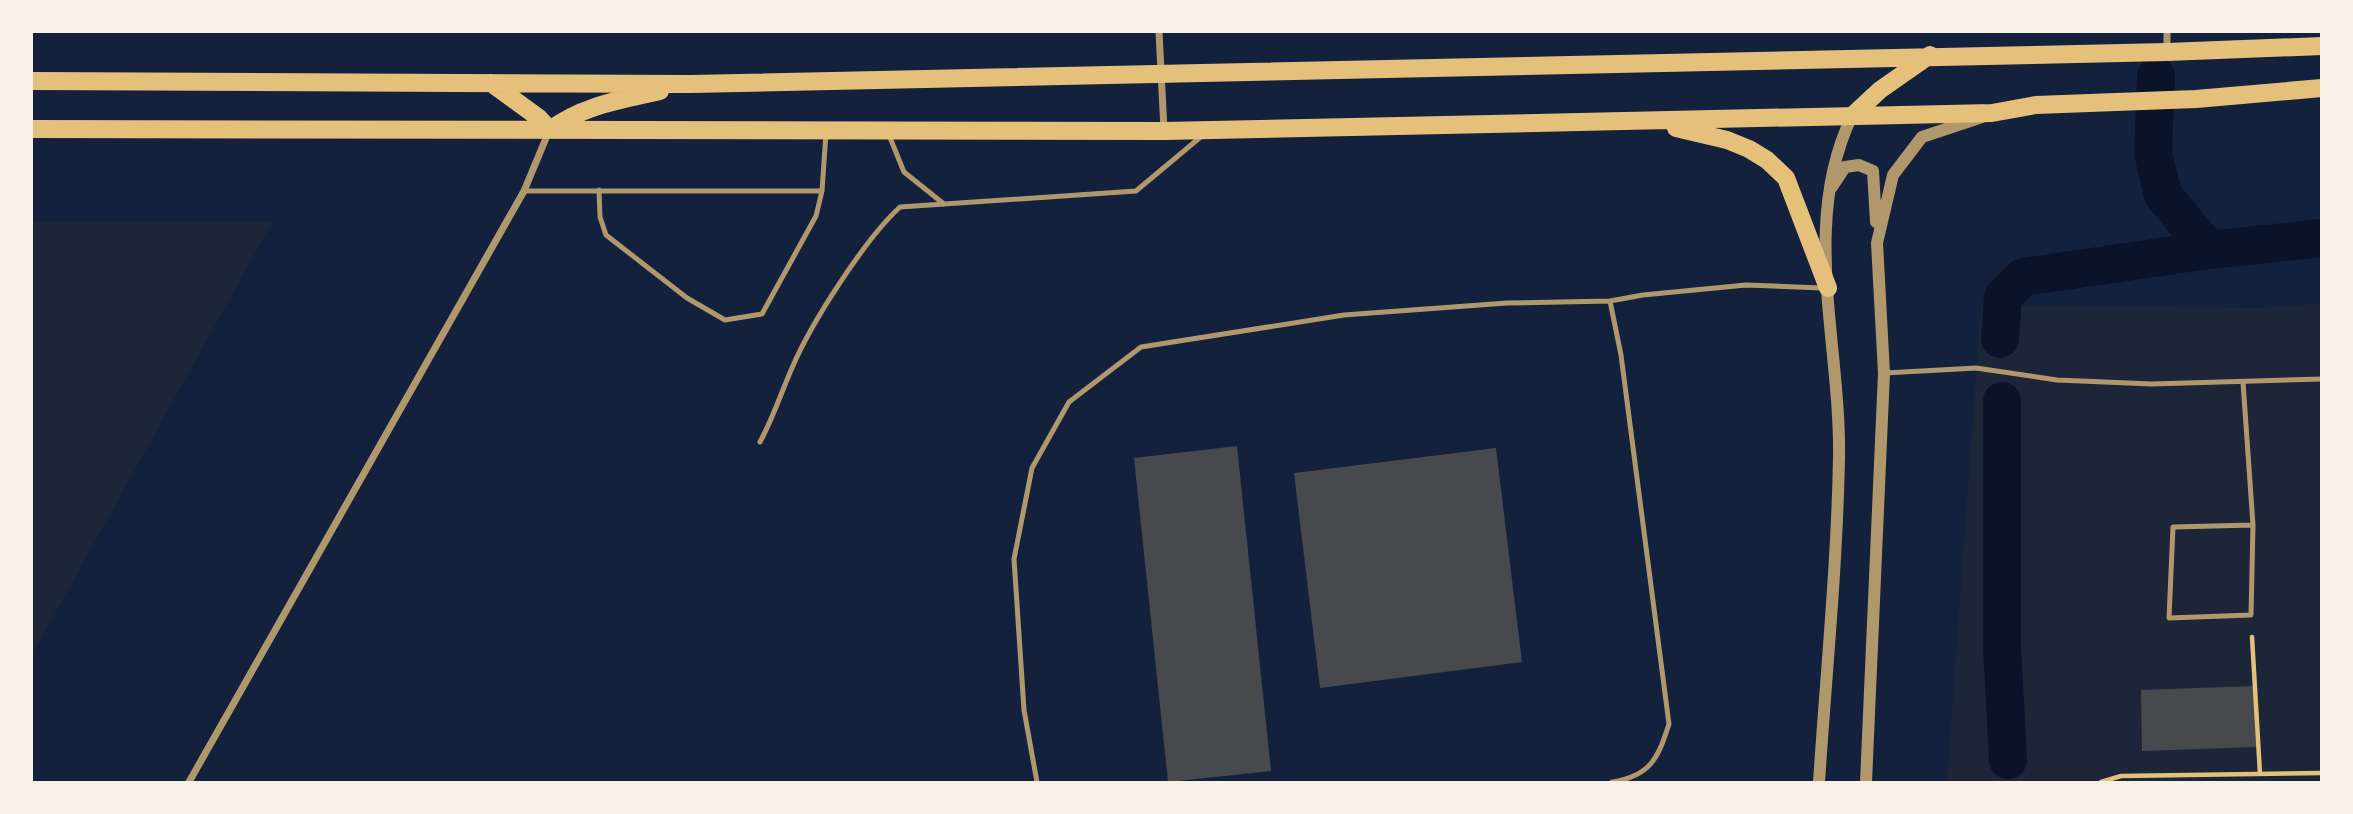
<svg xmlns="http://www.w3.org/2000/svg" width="2353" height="814" viewBox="0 0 2353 814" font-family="'Fira Sans Condensed',sans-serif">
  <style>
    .green { fill: #1d2539 }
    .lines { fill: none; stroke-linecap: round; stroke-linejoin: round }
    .canal { stroke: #0b132b; stroke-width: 38 }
    .building { fill: #48494c }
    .path { stroke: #e5c07b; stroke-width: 4.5 }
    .service { stroke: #b1986c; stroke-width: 5 }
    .minor { stroke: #b1986c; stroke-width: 7 }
    .tertiary { stroke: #b1986c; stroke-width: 12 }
    .primary { stroke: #e5c07b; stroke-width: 18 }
  </style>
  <rect width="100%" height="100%" fill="#14213d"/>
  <!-- green -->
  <path class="green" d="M 32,221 L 273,221 L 32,655 Z
    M 2321,303 L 2321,782 L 1947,782 L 1981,305 L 2263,308 Z"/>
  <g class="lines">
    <!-- canal -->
    <path class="canal" d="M 2156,76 L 2153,153 L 2163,195 L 2209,250 L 2322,238
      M 2000,339 L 2003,297 L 2023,277 L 2209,250
      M 2002,401 L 2002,646 L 2008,760"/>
  </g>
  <!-- building -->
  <path class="building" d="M 1237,446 L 1271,771 L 1168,782 L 1134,458 Z
    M 1496,448 L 1522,662 L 1320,688 L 1294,473 Z
    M 2254,686 L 2256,747 L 2142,751 L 2141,690 Z"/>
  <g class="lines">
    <!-- path -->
    <path class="path" d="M 2252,637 L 2260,774
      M 2101,782 L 2121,776 L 2322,773"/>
    <!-- service -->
    <path class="service" d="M 889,135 L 904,172 L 944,204
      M 599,190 L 600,217 L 606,235 L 687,298 L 725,320 L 762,314 L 816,216 L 822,191 L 826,133
      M 524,191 L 822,191
      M 1610,301 L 1621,355 L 1669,724 C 1658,758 1651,776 1612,782
      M 1885,373 L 1976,368 L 2057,380 L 2152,384 L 2322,379
      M 2243,382 L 2253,525 L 2251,615 L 2169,618 L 2173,527 L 2253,525
      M 760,442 C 773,418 781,393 792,368 C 811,323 865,239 900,207 L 1136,191 L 1203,135
      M 1037,782 L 1024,710 L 1014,559 L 1032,468 L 1069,402 L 1141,347 L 1344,315 L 1507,303 L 1610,301 L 1643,295 L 1746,285 L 1822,288"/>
    <!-- minor -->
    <path class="minor" d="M 1159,32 L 1164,130
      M 2167,32 L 2167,52
      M 189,782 L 524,191 L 549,131"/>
    <!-- tertiary -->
    <path class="tertiary" d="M 1832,187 L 1845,167 L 1859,165 L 1873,171 L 1876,222
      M 1819,782 C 1826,675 1837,566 1839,458 C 1841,345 1800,223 1852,116
      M 1866,782 L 1884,373 L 1877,243 L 1893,175 L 1922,137 L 1982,117"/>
    <!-- primary -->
    <path class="primary" d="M 32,81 L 691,84 L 2167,52 L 2322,46
      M 491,83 L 539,118 L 550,130
      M 1852,116 L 1880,90 L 1930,55
      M 1676,128 L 1727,140 L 1749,149 L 1767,160 L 1786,178 L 1828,288
      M 32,129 L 1164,131 L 1992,113 L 2036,105 L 2196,99 L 2322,88
      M 550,130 C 583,105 621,100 660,91"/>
  </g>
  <!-- border -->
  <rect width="2353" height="814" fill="none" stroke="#f6f1e7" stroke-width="66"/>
</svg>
